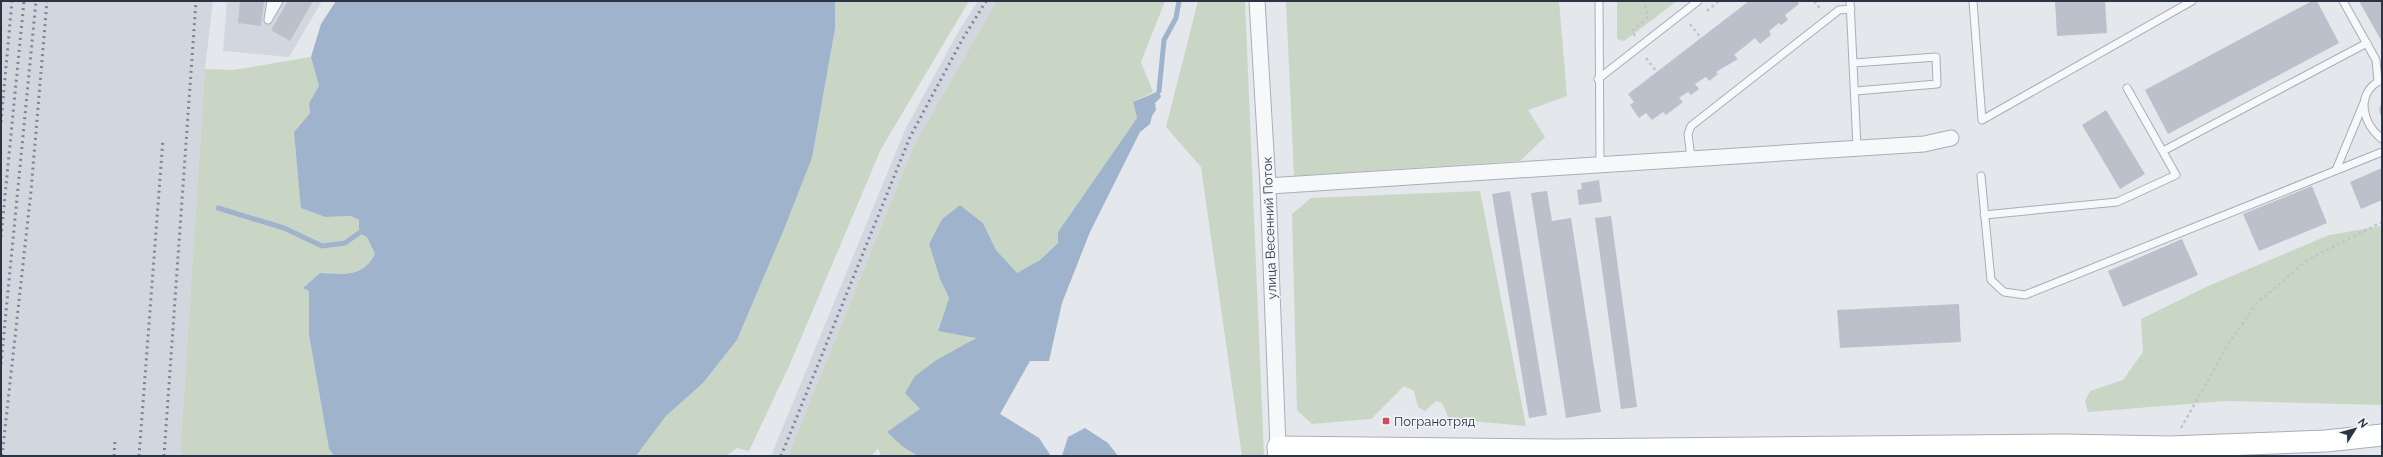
<svg xmlns="http://www.w3.org/2000/svg" width="2383" height="457" viewBox="0 0 2383 457" font-family="Raleway,sans-serif">
  <style>
    .built { fill: #d2d6de }
    .green { fill: #c9d6c5 }
    .water { fill: #9fb4cc }
    .lines { fill: none; stroke-linecap: round; stroke-linejoin: round }
    .stream { stroke: #9fb4cc; stroke-width: 5 }
    .building { fill: #bbc0ca }
    .lane-casing { stroke: #a9aeb7; stroke-width: 9 }
    .street-casing { stroke: #a9aeb7; stroke-width: 17 }
    .secondary-casing { stroke: #a9aeb7; stroke-width: 23 }
    .path { stroke: #c2c5cb; stroke-width: 2.5; stroke-dasharray: 3 3; stroke-linecap: butt }
    .lane { stroke: #f7f8fa; stroke-width: 7 }
    .street { stroke: #f7f8fa; stroke-width: 15 }
    .secondary { stroke: #fff; stroke-width: 21 }
    .rail { stroke: #7d8696; stroke-width: 3; stroke-dasharray: 2 4; stroke-linecap: butt }
    .poi-dot { fill: #d1495b; stroke: #f4f6f9; stroke-width: 1.5 }
    .labels { text-anchor: middle; stroke-width: 3; stroke-linejoin: round; paint-order: stroke }
    .street-label { font-size: 13px; fill: #2b3445; stroke: #f4f6f9 }
    .poi-label { font-size: 13px; fill: #2b3445; stroke: #f4f6f9; text-anchor: start }
  </style>
  <rect width="100%" height="100%" fill="#e4e7ec"/>
  <!-- built -->
  <path class="built" d="M 1,1 L 213,1 L 205,69 L 180,456 L 1,456 Z
    M 227,1 L 322,1 L 289,57 L 223,51 Z
    M 978,1 L 997,1 L 915,143 L 788,456 L 771,456 L 905,130 L 958,32 Z"/>
  <!-- green -->
  <path class="green" d="M 835,1 L 969,1 L 881,149 L 790,364 L 749,451 L 737,448 L 726,456 L 636,456 L 666,416 L 703,383 L 737,340 L 783,232 L 812,158 L 835,29 Z
    M 997,1 L 1165,1 L 1141,62 L 1153,92 L 1133,102 L 1137,118 L 1058,232 L 1058,243 L 1040,260 L 1017,274 L 996,250 L 983,223 L 960,205 L 942,219 L 929,244 L 940,279 L 949,298 L 938,331 L 976,337 L 957,350 L 921,408 L 903,447 L 918,456 L 881,456 L 878,448 L 872,456 L 788,456 L 915,143 Z
    M 1198,1 L 1245,1 L 1264,456 L 1242,456 L 1201,167 L 1166,127 Z
    M 1286,1 L 1559,1 L 1567,96 L 1528,110 L 1545,137 L 1520,161 L 1294,176 Z
    M 1617,1 L 1677,1 L 1624,41 L 1617,39 Z
    M 311,57 L 319,86 L 309,103 L 310,113 L 294,132 L 301,208 L 325,217 L 351,216 L 359,220 L 359,233 L 367,237 L 375,254 C 362,278 344,274 320,273 L 303,288 L 309,291 L 309,335 L 329,449 L 334,456 L 180,456 L 205,69 L 233,70 Z
    M 1480,191 L 1526,426 L 1449,419 L 1442,403 L 1436,401 L 1425,411 L 1418,407 L 1414,391 L 1404,386 L 1371,419 L 1312,424 L 1297,410 L 1292,214 L 1311,198 Z
    M 2382,226 L 2382,405 L 2225,401 L 2088,412 L 2085,401 L 2090,391 L 2123,380 L 2143,352 L 2141,319 L 2206,287 L 2329,235 Z"/>
  <!-- water -->
  <path class="water" d="M 336,1 L 835,1 L 835,29 L 812,158 L 783,232 L 737,340 L 703,383 L 666,416 L 636,456 L 334,456 L 329,449 L 309,335 L 309,291 L 303,288 L 320,273 C 344,274 362,278 375,254 L 367,237 L 359,233 L 359,220 L 351,216 L 325,217 L 301,208 L 300,200 L 294,132 L 310,113 L 309,103 L 319,86 L 311,57 L 321,24 Z
    M 1159,91 L 1161,97 L 1155,103 L 1156,110 L 1152,116 L 1150,124 L 1140,132 L 1090,232 L 1062,303 L 1049,361 L 1030,361 L 1000,414 L 1039,438 L 1051,456 L 918,456 L 903,447 L 887,432 L 920,409 L 905,393 L 915,376 L 935,361 L 976,338 L 938,331 L 949,298 L 940,279 L 929,244 L 942,219 L 960,205 L 983,223 L 996,250 L 1017,273 L 1040,260 L 1058,243 L 1058,232 L 1137,118 L 1133,102 Z
    M 1085,428 L 1108,443 L 1118,456 L 1062,456 L 1068,437 Z"/>
  <g class="lines">
    <!-- stream -->
    <path class="stream" d="M 1159,91 L 1164,40 L 1176,18 L 1179,1
      M 218,208 L 284,228 L 322,246 L 345,243 L 359,233"/>
  </g>
  <!-- building -->
  <path class="building" d="M 240,1 L 264,1 L 261,26 L 238,23 Z
    M 288,1 L 313,1 L 290,41 L 271,30 Z
    M 1749,1 L 1797,1 L 1799,4 L 1785,15 L 1788,20 L 1781,25 L 1779,23 L 1769,31 L 1771,35 L 1760,44 L 1755,38 L 1734,55 L 1738,59 L 1716,72 L 1718,74 L 1709,81 L 1706,77 L 1695,84 L 1699,89 L 1691,95 L 1688,92 L 1679,98 L 1683,102 L 1666,115 L 1663,112 L 1652,120 L 1646,113 L 1639,118 L 1630,105 L 1634,102 L 1628,94 Z
    M 2055,1 L 2105,1 L 2107,33 L 2057,36 Z
    M 2312,1 L 2317,1 L 2339,43 L 2168,134 L 2145,90 Z
    M 2359,1 L 2382,1 L 2382,42 Z
    M 2382,101 L 2382,120 L 2379,110 Z
    M 2106,110 L 2145,174 L 2120,189 L 2082,125 Z
    M 2382,168 L 2382,200 L 2361,209 L 2350,182 Z
    M 1599,180 L 1602,202 L 1579,205 L 1577,190 L 1582,189 L 1581,183 Z
    M 2312,186 L 2327,223 L 2259,251 L 2243,214 Z
    M 1510,191 L 1547,415 L 1529,418 L 1492,194 Z
    M 1547,191 L 1552,221 L 1571,218 L 1601,412 L 1566,418 L 1531,193 Z
    M 1611,216 L 1637,407 L 1621,409 L 1595,218 Z
    M 2182,239 L 2198,275 L 2123,307 L 2108,271 Z
    M 1959,304 L 1961,342 L 1840,348 L 1837,310 Z"/>
  <g class="lines">
    <!-- lane casing -->
    <g class="lane-casing">
      <path id="lane" d="M 271,1 L 268,20 L 279,1
        M 1599,1 L 1600,164
        M 1850,1 L 1857,147
        M 1973,1 L 1982,120 L 2192,1
        M 2343,1 L 2376,60 L 2378,82
        M 1854,63 L 1936,57 L 1937,84 L 1856,91
        M 1598,79 L 1698,1
        M 2381,80 C 2354,94 2363,124 2382,139
        M 2163,151 L 2367,43
        M 1691,158 L 1688,134 L 1691,126 L 1839,10 L 1851,9
        M 2336,170 L 2365,100
        M 1981,176 L 1991,280 L 2004,292 L 2025,295 L 2382,152
        M 1984,215 L 2117,202 L 2176,175 L 2127,88"/>
    </g>
    <!-- street casing -->
    <g class="street-casing">
      <path id="street" d="M 1257,1 L 1268,186 L 1278,447
        M 1268,186 L 1924,144 L 1951,138"/>
    </g>
    <!-- secondary casing -->
    <g class="secondary-casing">
      <path id="secondary" d="M 1279,456 L 1278,447 L 1558,450 L 2064,445 L 2170,447 L 2326,441 L 2382,435"/>
    </g>
    <!-- path -->
    <path class="path" d="M 1814,1 L 1821,10
      M 1707,11 L 1719,1
      M 1690,24 L 1701,38
      M 1635,36 L 1632,31 L 1648,17 L 1644,1
      M 1646,58 L 1657,72
      M 2181,428 L 2226,348 L 2256,304 L 2307,260 L 2382,222"/>
    <!-- lane -->
    <use href="#lane" class="lane"/>
    <!-- street -->
    <use href="#street" class="street"/>
    <!-- secondary -->
    <use href="#secondary" class="secondary"/>
    <!-- rail -->
    <path class="rail" d="M 1,122 L 12,1
      M 1,237 L 24,1
      M 1,364 L 36,1
      M 2,456 L 31,191 L 47,1
      M 114,456 L 115,439
      M 139,456 L 163,139
      M 164,456 L 196,1
      M 781,456 L 910,137 L 962,40 L 986,1"/>
  </g>
  <!-- markers -->
  <rect class="poi-dot" x="1382" y="417" width="8" height="8" rx="2"/>
  <g class="labels">
    <!-- street labels -->
    <g class="street-label">
      <text transform="translate(1269 228) rotate(-92)" y="5">улица Весенний Поток</text>
    </g>
    <!-- poi labels -->
    <g class="poi-label">
      <text x="1394" y="426">Погранотряд</text>
    </g>
  </g>
  <!-- border -->
  <rect width="2383" height="457" fill="none" stroke="#2b3445" stroke-width="4"/>
  <!-- north arrow -->
  <g transform="translate(2355 429) rotate(53)" stroke="#f4f6f9" stroke-width="3" paint-order="stroke">
  <path d="M0-3L7 15L0 10L-7 15Z" fill="#2b3445"/>
  <text y="-6" font-size="11" font-weight="bold" text-anchor="middle" fill="#2b3445">N</text>
  </g>
</svg>
